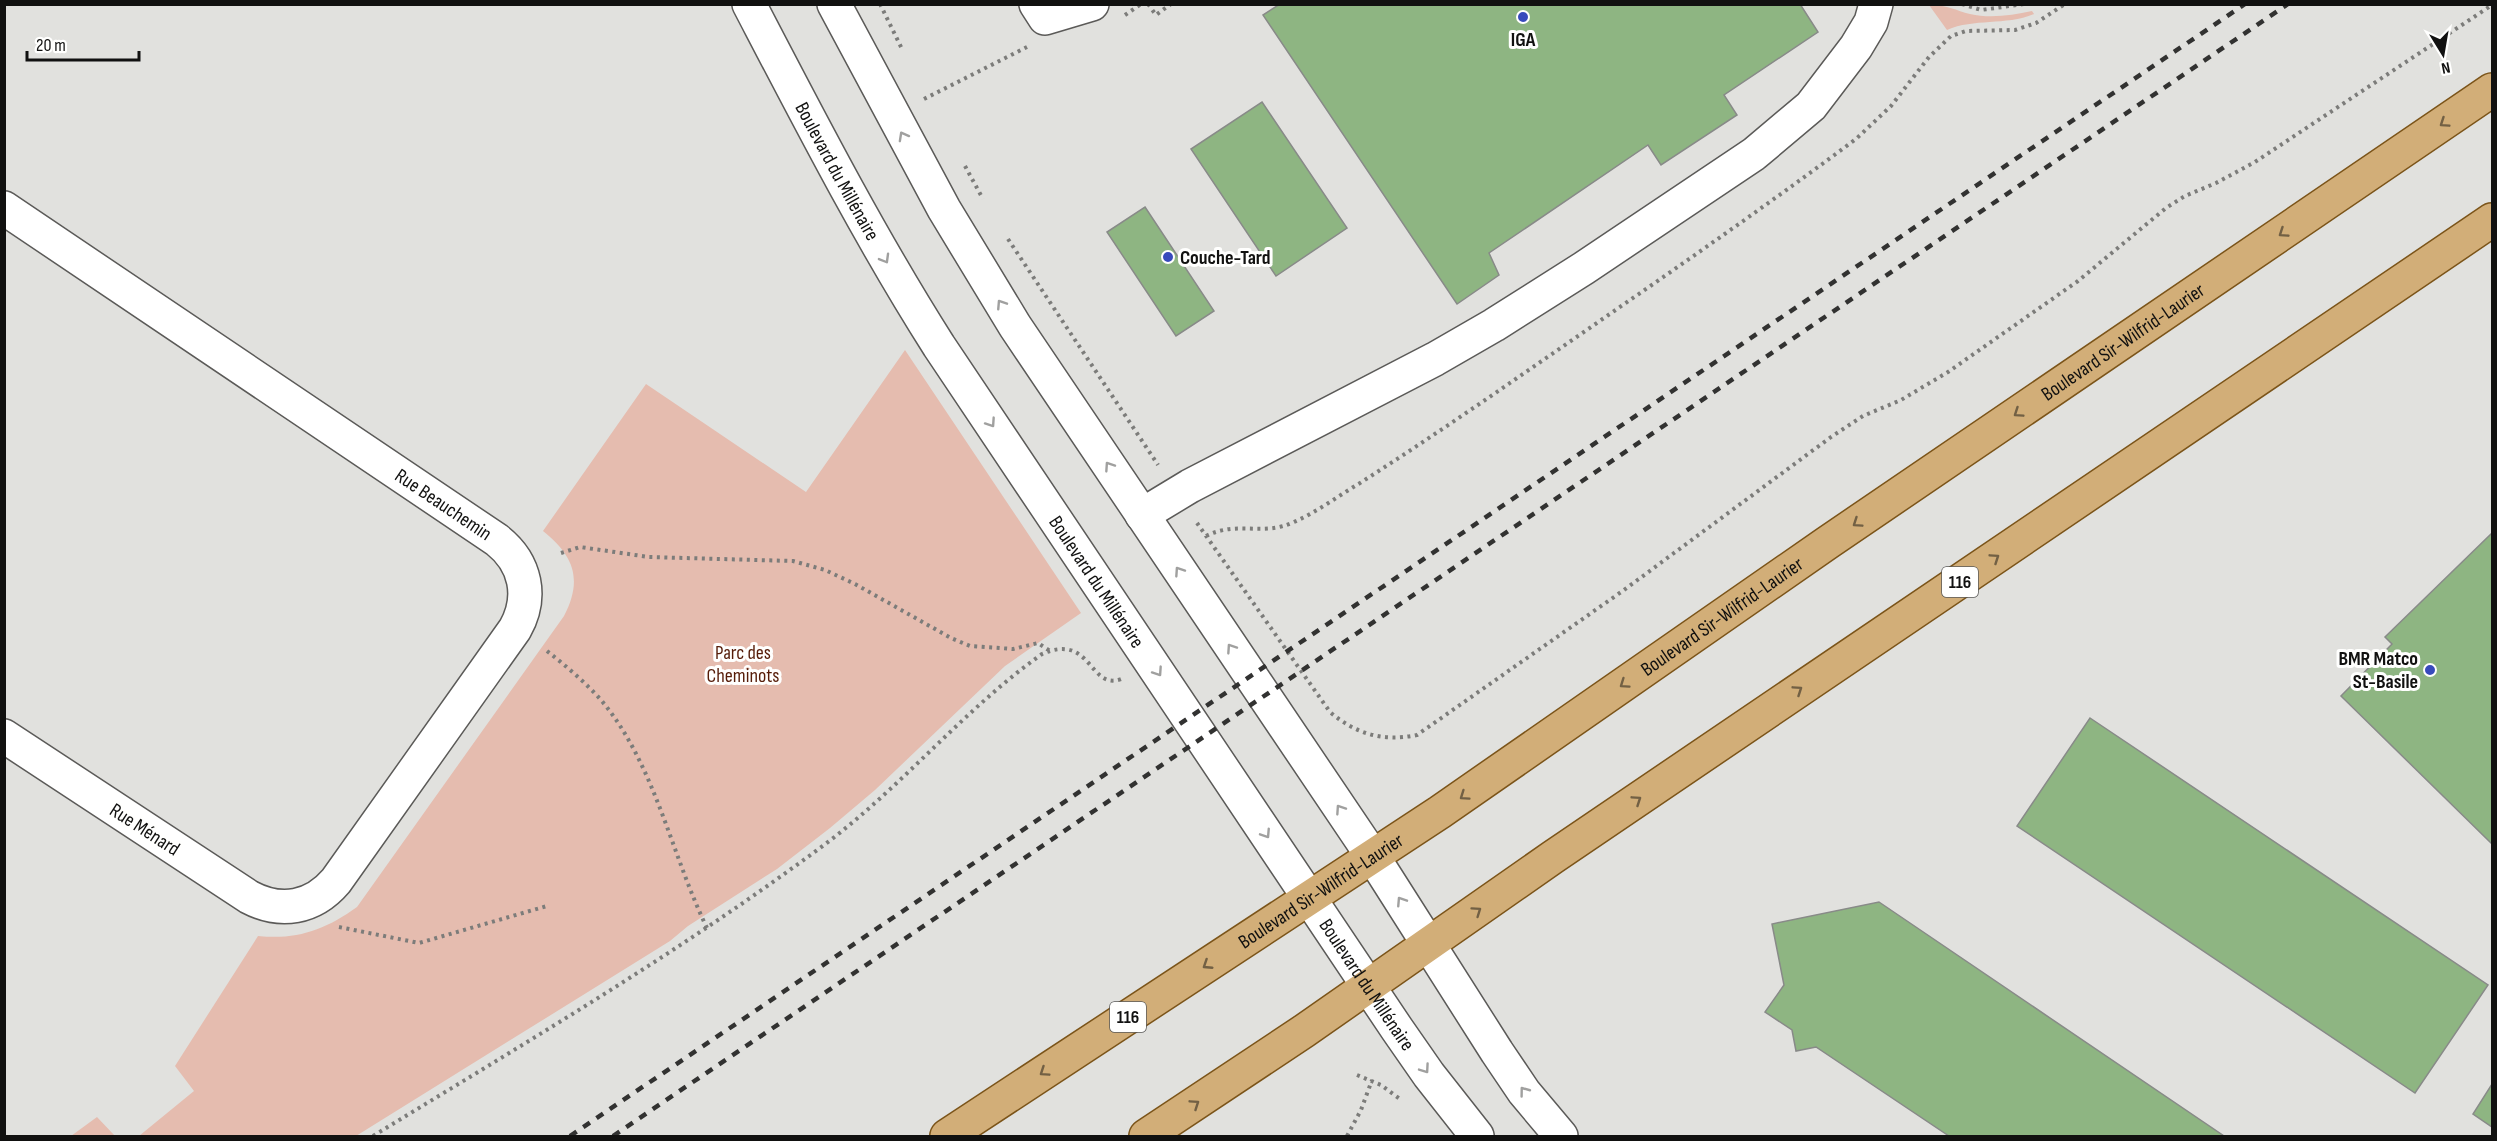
<svg xmlns="http://www.w3.org/2000/svg" width="2497" height="1141" viewBox="0 0 2497 1141" font-family="'Sofia Sans Condensed',sans-serif">
  <style>
    .green { fill: #e5bcaf }
    .building { fill: #8eb582; stroke: #888a88; stroke-width: 1.5 }
    .lines { fill: none; stroke-linecap: round; stroke-linejoin: round }
    .minor-casing { stroke: #5b5a58; stroke-width: 36 }
    .major-casing { stroke: #7b5419; stroke-width: 36 }
    .path { stroke: #7c7c7a; stroke-width: 4; stroke-dasharray: 3 4.5; stroke-linecap: butt }
    .minor { stroke: #fff; stroke-width: 33 }
    .major { stroke: #d2ae78; stroke-width: 33 }
    .rail { stroke: #323231; stroke-width: 4.5; stroke-dasharray: 8 8; stroke-linecap: butt }
    .oneway { stroke: #726044 }
    .oneway2 { stroke: #a0a09f }
    .poi-dot { fill: #384abc; stroke: #fffffe; stroke-width: 2 }
    .labels { text-anchor: middle; stroke-width: 6; stroke-linejoin: round; paint-order: stroke }
    .shield { fill: #fffffe; stroke: #585857; stroke-width: 1.5 }
    .shield-label { font-size: 18px; font-weight: bold; fill: #111110 }
    .poi-label { font-size: 20px; font-weight: bold; fill: #111110; stroke: #fffffe }
    .street-label { font-size: 20px; fill: #111110; stroke: #fffffe }
    .park-label { font-size: 20px; fill: #561c08; stroke: #fffffe }
  </style>
  <rect width="100%" height="100%" fill="#e1e1de"/>
  <!-- green -->
  <path class="green" d="M 1929,5 C 1945,4 1955,10 1970,14 C 1991,19 2012,15 2032,11 L 2034,14 C 2005,26 1974,18 1947,30 Z
    M 905,350 L 1081,613 L 1005,666 L 875,790 L 830,828 L 777,869 L 688,926 L 670,941 L 356,1136 L 139,1136 L 194,1091 L 175,1066 L 258,936 C 297,940 325,930 357,907 L 564,616 C 583,579 574,556 543,531 L 646,384 L 806,492 Z
    M 97,1117 L 115,1136 L 71,1136 Z"/>
  <!-- building -->
  <path class="building" d="M 1280,4 L 1800,4 L 1818,32 L 1724,95 L 1737,115 L 1661,165 L 1648,145 L 1489,253 L 1499,275 L 1457,304 L 1263,15 Z
    M 1262,102 L 1347,228 L 1276,276 L 1191,149 Z
    M 1145,207 L 1214,311 L 1176,336 L 1107,232 Z
    M 2492,533 L 2492,844 L 2341,696 L 2392,644 L 2385,637 Z
    M 2090,718 L 2488,985 L 2415,1093 L 2017,826 Z
    M 1879,902 L 2224,1136 L 1949,1136 L 1816,1047 L 1796,1051 L 1792,1030 L 1765,1012 L 1784,985 L 1772,924 Z
    M 2492,1084 L 2492,1127 L 2473,1114 Z"/>
  <g class="lines">
    <!-- minor casing -->
    <g class="minor-casing">
      <g id="minor">
        <path id="s1" d="M 749,4 C 810,121 869,236 939,346 L 1397,1029 L 1429,1075 L 1477,1136"/>
        <path d="M 834,4 L 944,209 L 1015,326 L 1373,857 L 1497,1052 L 1524,1092 L 1561,1136"/>
        <path d="M 1036,4 L 1045,18 L 1092,4"/>
        <path id="s2" d="M 4,208 L 497,540 C 526,563 533,597 515,629 L 336,881 C 313,908 281,914 249,897 L 4,736"/>
        <path d="M 1142,515 L 1190,486 L 1435,359 L 1494,325 L 1584,268 L 1754,154 L 1811,106 L 1856,47 L 1871,22 L 1876,4"/>
      </g>
    </g>
    <!-- major casing -->
    <g class="major-casing">
      <g id="major">
        <path id="s3" d="M 947,1136 L 1440,812 L 1827,543 L 2492,90"/>
        <path d="M 1146,1136 L 1304,1031 L 1553,857 L 2492,220"/>
      </g>
    </g>
    <!-- path -->
    <path class="path" d="M 880,4 L 902,49
      M 1148,4 L 1156,15 L 1171,4
      M 1962,4 L 1981,10 L 2024,4
      M 1125,15 L 1141,4
      M 924,99 L 1027,47
      M 965,166 L 983,199
      M 1008,239 L 1158,465
      M 1197,523 L 1330,712 C 1356,734 1383,742 1417,735 L 1624,590 L 1831,437 L 1863,416 L 1901,400 L 1948,372 L 2078,281 L 2166,208 L 2185,196 L 2216,183 L 2255,162 L 2492,5
      M 1206,536 C 1238,520 1262,537 1294,522 C 1317,512 1338,496 1360,483 C 1410,451 1459,418 1507,385 C 1624,304 1742,224 1856,139 L 1891,106 L 1929,57 L 1951,36 L 1966,31 L 2015,30 L 2036,23 L 2065,4
      M 561,553 L 580,547 L 649,557 L 793,561 L 825,570 L 855,584 L 951,638 L 970,646 L 1013,649 L 1038,643 L 1050,651
      M 547,651 C 566,666 585,682 601,700 C 655,764 671,854 707,928
      M 339,927 L 419,943 L 547,906
      M 1357,1075 L 1381,1085 L 1400,1099
      M 373,1136 C 525,1043 680,952 824,845 C 902,787 963,710 1042,654 C 1092,632 1089,691 1121,679
      M 1347,1136 L 1361,1110 L 1372,1080"/>
    <!-- minor -->
    <use href="#minor" class="minor"/>
    <!-- major -->
    <use href="#major" class="major"/>
    <!-- rail -->
    <path class="rail" d="M 570,1136 L 2245,4
      M 613,1136 L 2288,4"/>
  </g>
  <!-- one-way arrows -->
  <defs><path id="oneway-chevron" d="M-2-3.5L2.5 0L-2 3.5" fill="none" stroke-width="1.6" stroke-linecap="round" stroke-linejoin="round" transform="scale(1.5)"/></defs>
  <g class="oneway">
    <use href="#oneway-chevron" transform="translate(2444 123) rotate(146)"/>
    <use href="#oneway-chevron" transform="translate(2283 233) rotate(146)"/>
    <use href="#oneway-chevron" transform="translate(2018 413) rotate(146)"/>
    <use href="#oneway-chevron" transform="translate(1857 523) rotate(146)"/>
    <use href="#oneway-chevron" transform="translate(1995 558) rotate(-34)"/>
    <use href="#oneway-chevron" transform="translate(1624 684) rotate(145)"/>
    <use href="#oneway-chevron" transform="translate(1798 690) rotate(-34)"/>
    <use href="#oneway-chevron" transform="translate(1464 796) rotate(145)"/>
    <use href="#oneway-chevron" transform="translate(1637 800) rotate(-34)"/>
    <use href="#oneway-chevron" transform="translate(1477 911) rotate(-35)"/>
    <use href="#oneway-chevron" transform="translate(1207 965) rotate(147)"/>
    <use href="#oneway-chevron" transform="translate(1044 1072) rotate(146)"/>
    <use href="#oneway-chevron" transform="translate(1195 1104) rotate(-34)"/>
  </g>
  <g class="oneway2">
    <use href="#oneway-chevron" transform="translate(903 136) rotate(-119)"/>
    <use href="#oneway-chevron" transform="translate(885 259) rotate(60)"/>
    <use href="#oneway-chevron" transform="translate(1001 304) rotate(-123)"/>
    <use href="#oneway-chevron" transform="translate(991 423) rotate(56)"/>
    <use href="#oneway-chevron" transform="translate(1109 466) rotate(-124)"/>
    <use href="#oneway-chevron" transform="translate(1179 571) rotate(-124)"/>
    <use href="#oneway-chevron" transform="translate(1231 648) rotate(-124)"/>
    <use href="#oneway-chevron" transform="translate(1158 672) rotate(56)"/>
    <use href="#oneway-chevron" transform="translate(1340 809) rotate(-124)"/>
    <use href="#oneway-chevron" transform="translate(1266 834) rotate(57)"/>
    <use href="#oneway-chevron" transform="translate(1401 901) rotate(-123)"/>
    <use href="#oneway-chevron" transform="translate(1425 1069) rotate(55)"/>
    <use href="#oneway-chevron" transform="translate(1524 1091) rotate(-127)"/>
  </g>
  <!-- markers -->
  <g class="poi-dot">
    <circle cx="1523" cy="17" r="6"/>
    <circle cx="1168" cy="257" r="6"/>
    <circle cx="2430" cy="670" r="6"/>
  </g>
  <g class="labels">
    <!-- shield labels -->
    <g class="shield">
      <rect x="1942" y="567" width="36" height="30" rx="4.5"/>
      <rect x="1110" y="1002" width="36" height="30" rx="4.5"/>
    </g>
    <g class="shield-label">
      <text x="1960" y="588">116</text>
      <text x="1128" y="1023">116</text>
    </g>
    <!-- poi labels -->
    <g class="poi-label">
      <text x="1523" y="46">IGA</text>
      <text x="1180" y="264" text-anchor="start">Couche-Tard</text>
      <text x="2418" y="665" text-anchor="end">BMR Matco<tspan x="2418" dy="23">St-Basile</tspan></text>
    </g>
    <!-- street labels -->
    <g class="street-label">
      <text dy="7" stroke="none"><textPath href="#s1" startOffset="189">Boulevard du Millénaire</textPath></text>
      <text dy="7" stroke="none"><textPath href="#s3" startOffset="1419">Boulevard Sir-Wilfrid-Laurier</textPath></text>
      <text dy="7" stroke="none"><textPath href="#s2" startOffset="530">Rue Beauchemin</textPath></text>
      <text dy="7" stroke="none"><textPath href="#s1" startOffset="675">Boulevard du Millénaire</textPath></text>
      <text dy="7" stroke="none"><textPath href="#s3" startOffset="933">Boulevard Sir-Wilfrid-Laurier</textPath></text>
      <text transform="translate(145 829) rotate(33)" y="7">Rue Ménard</text>
      <text dy="7" stroke="none"><textPath href="#s3" startOffset="447">Boulevard Sir-Wilfrid-Laurier</textPath></text>
      <text dy="7" stroke="none"><textPath href="#s1" startOffset="1160">Boulevard du Millénaire</textPath></text>
    </g>
    <!-- park labels -->
    <g class="park-label">
      <text x="743" y="659">Parc des<tspan x="743" dy="23">Cheminots</tspan></text>
    </g>
  </g>
  <!-- border -->
  <rect width="2497" height="1141" fill="none" stroke="#111110" stroke-width="12"/>
  <!-- north arrow -->
  <g transform="translate(2443 54) rotate(169)" stroke="#fffffe" stroke-width="4.5" paint-order="stroke">
  <path d="M0-4.5L10 22L0 15L-10 22Z" fill="#111110"/>
  <text y="-9" font-size="16" font-weight="bold" text-anchor="middle" fill="#111110">N</text>
  </g>
  <!-- scale -->
  <path d="M27 51v9h112v-9" fill="none" stroke="#111110" stroke-width="3"/>
  <text x="36" y="51" font-size="18" fill="#111110" stroke="#fffffe" stroke-width="4.5" paint-order="stroke">20 m</text>
</svg>
